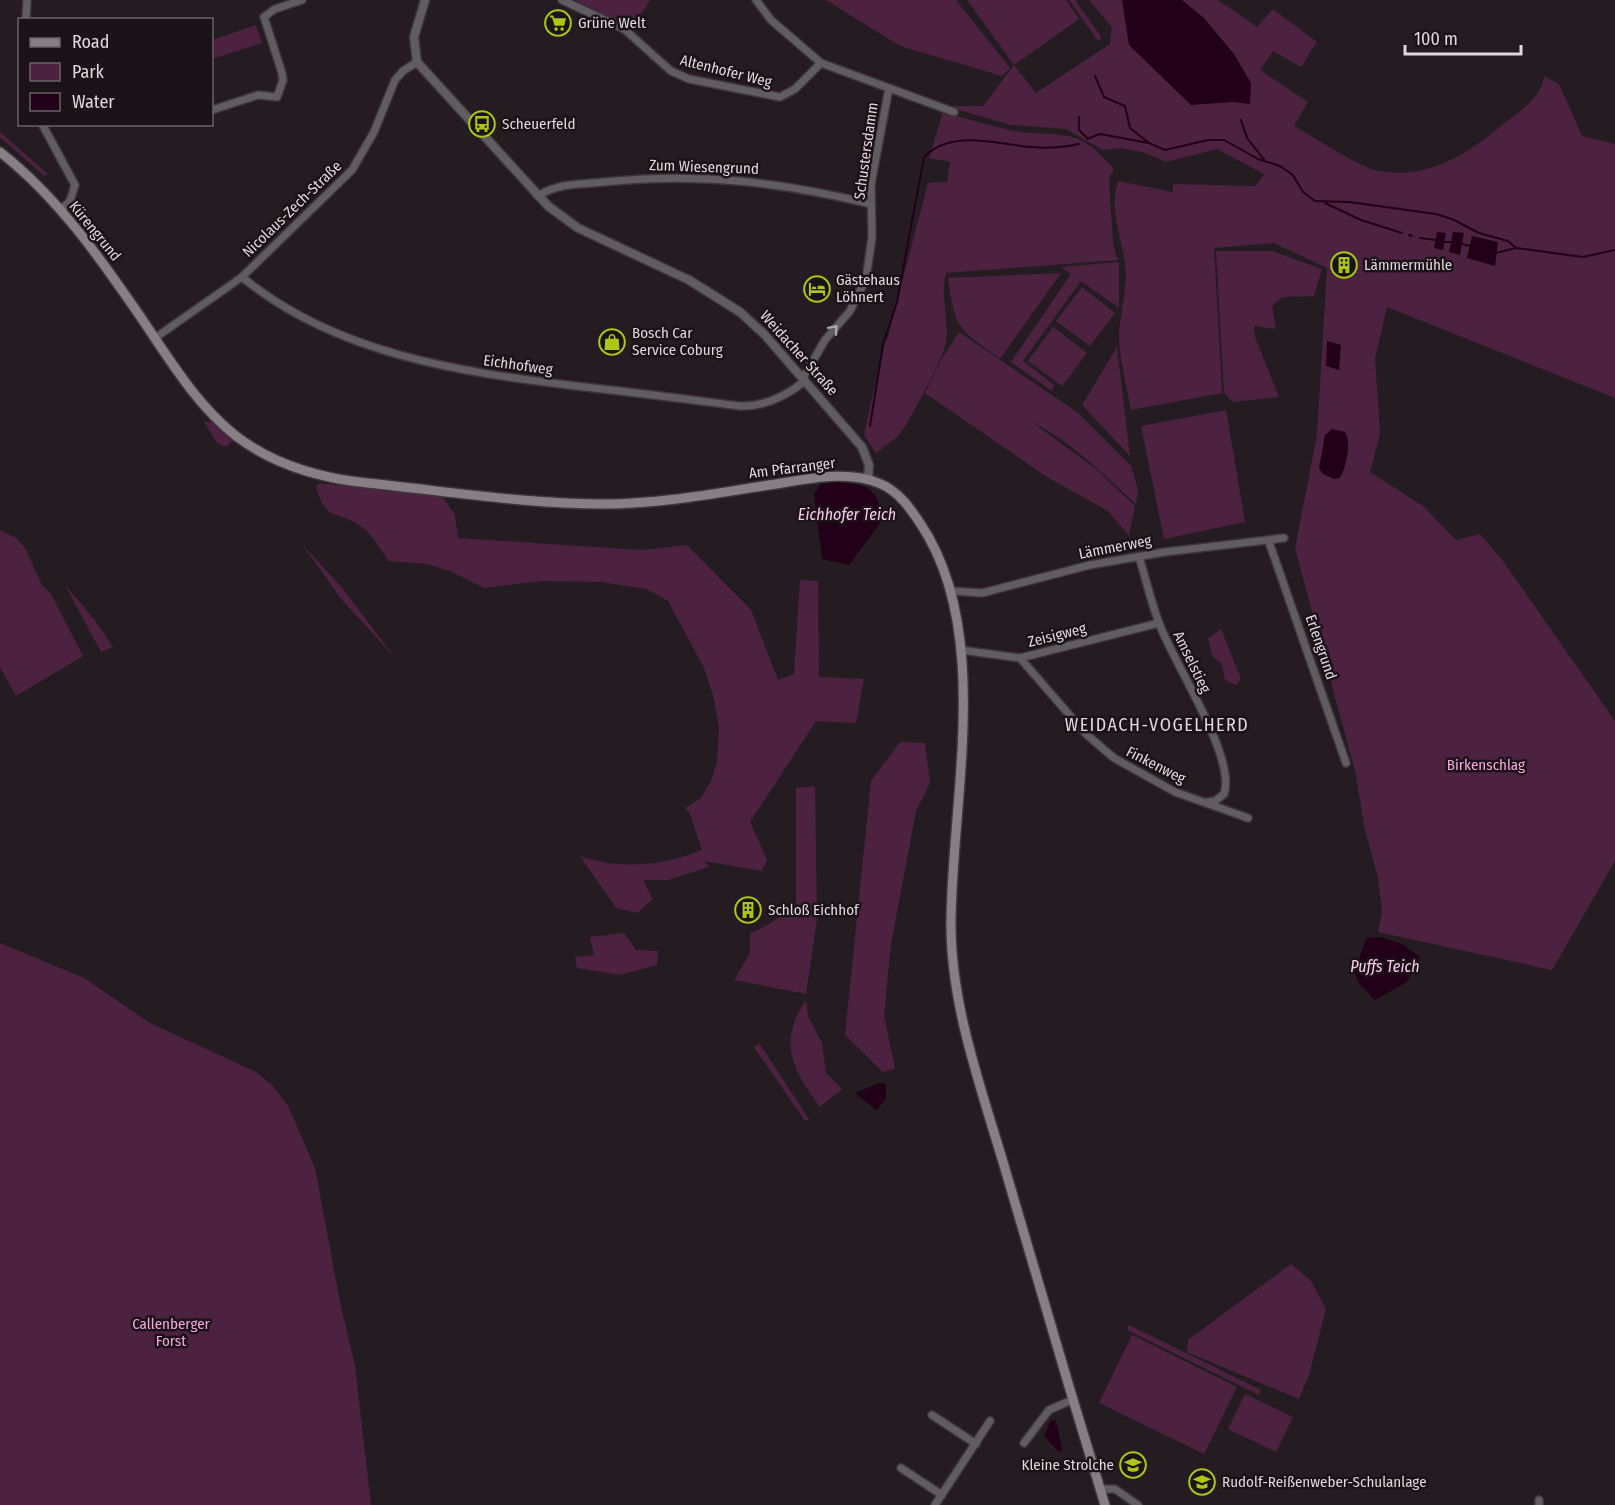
<svg xmlns="http://www.w3.org/2000/svg" width="1615" height="1505" viewBox="0 0 1615 1505" font-family="'Fira Sans Condensed',sans-serif">
  <style>
    .green { fill: #4c2240 }
    .water { fill: #210018 }
    .lines { fill: none; stroke-linecap: round; stroke-linejoin: round }
    .stream { stroke: #210018; stroke-width: 2 }
    .minor-casing { stroke: #3f363c; stroke-width: 10 }
    .tertiary-casing { stroke: #3f363c; stroke-width: 11 }
    .secondary-casing { stroke: #3f363c; stroke-width: 12 }
    .minor { stroke: #615c60; stroke-width: 7 }
    .tertiary { stroke: #615c60; stroke-width: 8 }
    .secondary { stroke: #877f84; stroke-width: 9 }
    .oneway { stroke: #ada6aa }
    .labels { text-anchor: middle; stroke-width: 5; stroke-linejoin: round; paint-order: stroke }
    .poi-label { font-size: 15px; fill: #dfd8dc; stroke: #1c1319; text-anchor: start }
    .street-label { font-size: 15px; fill: #dfd8dc; stroke: #1c1319 }
    .park-label { font-size: 15px; fill: #f6a8dd; stroke: #1c1319 }
    .water-label { font-size: 16px; font-style: italic; fill: #f9c9e8; stroke: #1c1319 }
    .quarter-label { font-size: 18px; letter-spacing: 1.5px; fill: #dfd8dc; stroke: #1c1319 }
  </style>
  <rect width="100%" height="100%" fill="#251c22"/>
  <!-- green -->
  <path class="green" d="M 575,0 L 650,0 L 632,30 Z
    M 826,0 L 956,0 L 1010,68 L 1002,76 L 900,46 Z
    M 967,0 L 1066,0 L 1079,19 L 1014,65 L 1036,93 L 1110,44 L 1112,27 L 1089,0 L 1218,0 L 1257,27 L 1273,9 L 1317,42 L 1301,67 L 1273,51 L 1260,70 L 1308,102 L 1294,126 C 1312,136 1358,166 1375,170 C 1425,181 1465,156 1501,126 C 1519,111 1541,100 1544,76 L 1559,84 L 1582,136 L 1615,144 L 1615,398 L 1387,307 L 1375,358 L 1380,434 L 1370,472 L 1423,506 L 1456,540 L 1480,534 L 1503,561 L 1615,721 L 1615,861 L 1552,970 L 1378,932 L 1382,912 L 1378,878 L 1364,826 L 1356,775 L 1295,548 L 1317,435 L 1327,268 L 1274,243 L 1214,248 L 1222,393 L 1131,410 C 1127,387 1118,354 1119,332 C 1121,309 1128,287 1125,263 C 1121,236 1109,209 1118,181 L 1173,192 L 1173,184 L 1256,186 L 1264,174 L 1217,149 L 1166,162 L 1143,152 L 1120,148 L 1103,150 L 1066,129 L 1011,125 L 945,106 L 983,106 L 1014,65 Z
    M 1069,0 L 1075,0 L 1102,38 L 1098,41 Z
    M 256,25 L 262,43 L 212,59 L 212,40 Z
    M 943,112 C 965,118 987,125 1010,130 C 1060,140 1074,122 1114,169 L 1109,178 L 1113,245 L 1118,260 L 946,273 C 940,297 949,317 946,342 C 943,360 916,407 906,425 L 897,437 L 876,453 L 864,435 L 885,339 L 887,340 L 928,183 L 947,182 L 950,162 L 929,158 Z
    M 0,132 L 48,174 L 44,176 L 0,137 Z
    M 1216,251 L 1272,251 L 1322,269 L 1314,296 L 1282,297 L 1272,306 L 1276,329 L 1254,326 L 1255,337 L 1279,397 L 1232,402 L 1224,392 Z
    M 1119,262 L 1119,308 L 1081,281 L 1023,361 L 1054,385 L 1052,391 L 1011,362 L 1071,274 L 1061,267 Z
    M 1061,273 L 1000,359 C 959,328 955,331 948,278 Z
    M 1082,287 L 1115,313 L 1090,346 L 1056,321 Z
    M 1053,327 L 1087,353 L 1062,386 L 1028,361 Z
    M 959,332 L 1077,412 L 1131,466 L 1138,490 L 1136,504 C 1104,475 1071,441 1032,422 L 1096,469 L 1135,506 L 1129,536 L 1108,511 L 1047,477 L 925,393 L 941,360 Z
    M 1117,347 L 1130,456 L 1082,405 Z
    M 1226,410 L 1245,522 L 1164,539 L 1141,426 Z
    M 204,422 L 212,422 L 233,440 L 226,447 L 217,443 Z
    M 319,483 L 442,496 L 455,515 L 458,538 L 642,550 L 687,545 L 751,610 L 778,680 L 794,674 L 800,580 L 818,581 L 819,677 L 864,679 L 856,723 L 816,721 L 750,822 L 767,860 L 762,871 L 704,861 L 709,867 L 668,880 L 643,880 L 653,899 L 637,913 L 616,908 L 580,856 C 622,870 661,866 702,850 L 690,814 L 685,808 L 700,799 L 711,781 L 717,763 L 719,728 L 713,695 L 704,668 L 668,601 L 646,589 L 601,582 L 542,581 L 484,588 L 450,571 L 427,564 L 389,561 C 380,550 374,536 363,528 C 338,508 327,525 316,487 Z
    M 0,530 L 16,538 L 25,548 L 42,585 L 51,594 L 83,656 L 16,696 L 0,667 Z
    M 302,544 L 343,589 L 396,659 L 342,600 Z
    M 65,585 L 94,619 L 113,647 L 101,652 Z
    M 1221,629 L 1241,679 L 1236,685 L 1225,680 L 1222,664 L 1212,656 L 1208,638 Z
    M 900,742 L 925,743 L 930,783 L 916,811 L 891,944 L 884,1015 L 895,1069 L 883,1072 L 845,1035 L 871,781 Z
    M 815,786 L 817,920 L 806,994 L 734,980 L 750,953 L 750,933 L 766,926 L 796,906 L 796,788 Z
    M 624,933 L 636,950 L 658,951 L 657,965 L 620,975 L 577,968 L 575,957 L 594,955 L 590,937 Z
    M 0,943 L 84,978 L 150,1023 L 256,1072 L 273,1086 L 288,1106 L 315,1168 L 340,1302 L 355,1366 L 371,1505 L 0,1505 Z
    M 806,1000 L 808,1016 L 822,1043 L 826,1073 L 842,1089 L 820,1107 C 793,1071 777,1042 806,1000 Z
    M 759,1043 L 809,1119 L 805,1121 L 754,1047 Z
    M 1291,1264 L 1311,1281 L 1326,1309 L 1309,1375 L 1299,1399 L 1187,1352 L 1188,1340 Z
    M 1129,1325 L 1261,1390 L 1259,1395 L 1127,1330 Z
    M 1132,1335 L 1237,1387 L 1204,1454 L 1099,1403 Z
    M 1245,1394 L 1293,1417 L 1276,1452 L 1228,1429 Z"/>
  <!-- water -->
  <path class="water" d="M 1122,0 L 1182,0 L 1204,18 L 1234,54 L 1251,83 L 1250,104 L 1232,102 L 1191,105 L 1129,45 Z
    M 1437,232 L 1446,233 L 1443,250 L 1434,248 Z
    M 1453,232 L 1464,233 L 1460,255 L 1449,252 Z
    M 1472,236 L 1498,242 L 1495,266 L 1467,258 Z
    M 1327,341 L 1341,345 L 1339,370 L 1326,366 Z
    M 1332,429 L 1345,432 C 1352,441 1346,468 1340,478 L 1334,479 L 1323,474 L 1319,468 L 1325,435 Z
    M 836,482 C 868,484 876,487 883,519 L 849,565 L 822,559 L 814,494 L 821,484 Z
    M 1381,937 L 1402,944 L 1420,957 L 1407,982 L 1375,1000 L 1359,983 L 1354,971 L 1367,938 Z
    M 879,1083 L 886,1084 L 886,1099 L 876,1110 L 855,1093 Z
    M 1051,1420 L 1056,1420 L 1062,1450 L 1059,1452 L 1044,1436 Z"/>
  <g class="lines">
    <!-- stream -->
    <path class="stream" d="M 1095,76 L 1104,97 L 1125,106 L 1130,128 L 1149,143
      M 1079,117 L 1079,130 L 1087,138
      M 1241,120 L 1247,138 L 1265,161
      M 1087,139 L 1100,134 L 1149,143 L 1165,150 L 1208,140 L 1224,140 L 1258,159 L 1280,166 L 1293,175 L 1303,192 L 1315,201 L 1349,202 L 1436,214 L 1452,219 L 1479,233 L 1508,241 L 1516,248
      M 1325,203 L 1361,220 L 1402,233
      M 1409,235 L 1412,236
      M 1420,238 L 1436,240
      M 1445,242 L 1451,242
      M 1462,244 L 1470,246
      M 1496,253 L 1516,248 L 1583,257 L 1615,250
      M 870,426 L 883,345 L 897,302 L 924,157 C 952,128 999,145 1032,147 C 1048,149 1064,147 1079,144"/>
    <!-- minor casing -->
    <g class="minor-casing">
      <path id="minor" d="M 562,0 L 624,29 L 671,71 L 689,79 L 780,97 L 795,89 L 821,63
        M 756,0 L 771,20 L 821,63 L 954,112
        M 26,20 L 27,0
        M 212,110 L 258,95 L 277,97 L 283,80 L 282,73 L 264,17 L 275,9 L 302,0
        M 42,124 L 75,185 L 70,201 L 60,211
        M 538,196 C 557,183 582,184 604,182 C 698,172 779,182 871,204
        M 242,277 C 335,354 460,372 576,386 C 631,392 685,399 740,406 C 765,407 786,396 805,381
        M 155,338 L 242,277 L 352,170 L 374,132 L 395,80 L 403,71 L 417,62
        M 803,378 L 825,340 L 850,311 L 866,279 L 872,237 L 871,184 L 889,88
        M 1269,542 L 1346,763
        M 1139,557 C 1146,579 1151,602 1159,623 C 1173,662 1237,758 1224,794 L 1215,801 L 1208,802
        M 953,591 L 982,593 L 1090,565 L 1165,552 L 1284,538
        M 961,650 L 1020,658 L 1159,623
        M 1020,658 L 1086,734 L 1114,758 L 1175,792 L 1248,818
        M 932,1415 L 976,1444
        M 1024,1443 L 1049,1410 L 1072,1400
        M 901,1468 L 942,1495
        M 1100,1489 L 1115,1489 L 1138,1505
        M 935,1505 L 990,1421
        M 1539,1505 L 1539,1500"/>
    </g>
    <!-- tertiary casing -->
    <g class="tertiary-casing">
      <path id="tertiary" d="M 425,0 L 414,37 L 417,62 L 548,206 L 578,228 L 689,280 L 740,312 L 765,335 L 862,447 L 869,465 L 868,480"/>
    </g>
    <!-- secondary casing -->
    <g class="secondary-casing">
      <path id="secondary" d="M 0,152 C 59,198 103,262 144,322 C 171,362 197,405 236,436 C 274,465 320,478 367,483 C 446,491 526,504 605,504 C 658,504 711,494 763,486 C 801,481 845,468 881,484 C 899,492 910,508 920,523 C 993,631 952,798 951,921 C 950,1002 980,1085 1003,1162 C 1036,1276 1070,1391 1105,1505"/>
    </g>
    <!-- minor -->
    <use href="#minor" class="minor"/>
    <!-- tertiary -->
    <use href="#tertiary" class="tertiary"/>
    <!-- secondary -->
    <use href="#secondary" class="secondary"/>
  </g>
  <!-- one-way arrows -->
  <defs><path id="oneway-chevron" d="M-2-3.5L2.5 0L-2 3.5" fill="none" stroke-width="1.6" stroke-linecap="round" stroke-linejoin="round" transform="scale(1.5)"/></defs>
  <use class="oneway" href="#oneway-chevron" transform="translate(834 329) rotate(-49)"/>
  <!-- icons -->
  <defs>
    <g id="supermarket-ring" transform="scale(1.35)"><circle r="9.5" fill="#1c1319" stroke="#aac716" stroke-width="1.5"/><path d="M-6-5.5h2.5l.6 2H6L4.5 2H-2.5L-4.4-4H-6ZM-1.5 3.2a1.3 1.3 0 1 0 .1 0ZM3 3.2a1.3 1.3 0 1 0 .1 0Z" fill="#aac716"/></g>
    <g id="bus-ring" transform="scale(1.35)"><circle r="9.5" fill="#1c1319" stroke="#aac716" stroke-width="1.5"/><path d="M-5-6H5V4H4V6H2V4H-2V6H-4V4H-5ZM-3.5-4V0h7V-4ZM-3.5 1.2v1.5H-2V1.2ZM2 1.2v1.5H3.5V1.2Z" fill="#aac716"/></g>
    <g id="building-ring" transform="scale(1.35)"><circle r="9.5" fill="#1c1319" stroke="#aac716" stroke-width="1.5"/><path d="M-4-6H4V6H1V3H-1V6H-4ZM-2.5-4.3h1.7v1.8h-1.7ZM.8-4.3h1.7v1.8H.8ZM-2.5-1h1.7V.8h-1.7ZM.8-1h1.7V.8H.8Z" fill="#aac716"/></g>
    <g id="hotel-ring" transform="scale(1.35)"><circle r="9.5" fill="#1c1319" stroke="#aac716" stroke-width="1.5"/><path d="M-6-4.5h1.5V1H6V5H4.5V3h-9V5H-6ZM-4 0a1.8 1.8 0 1 1 3.6 0ZM.5 0V-2.5h3Q6-2.5 6 0Z" fill="#aac716"/></g>
    <g id="shop-ring" transform="scale(1.35)"><circle r="9.5" fill="#1c1319" stroke="#aac716" stroke-width="1.5"/><path d="M-5-2.5h2.3a2.7 3.5 0 0 1 5.4 0H5L5.5 6h-11ZM-1.5-2.5h3a1.5 2.3 0 0 0-3 0Z" fill="#aac716"/></g>
    <g id="school-ring" transform="scale(1.35)"><circle r="9.5" fill="#1c1319" stroke="#aac716" stroke-width="1.5"/><path d="M0-5L7-2L0 1L-7-2ZM-4 1L0 2.5L4 1V4Q0 6-4 4Z" fill="#aac716"/></g>
  </defs>
  <g fill-rule="evenodd">
    <use href="#supermarket-ring" x="558" y="23"/>
    <use href="#bus-ring" x="482" y="124"/>
    <use href="#building-ring" x="1344" y="265"/>
    <use href="#hotel-ring" x="817" y="289"/>
    <use href="#shop-ring" x="612" y="342"/>
    <use href="#building-ring" x="748" y="910"/>
    <use href="#school-ring" x="1133" y="1465"/>
    <use href="#school-ring" x="1202" y="1482"/>
  </g>
  <g class="labels">
    <!-- poi labels -->
    <g class="poi-label">
      <text x="578" y="28">Grüne Welt</text>
      <text x="502" y="129">Scheuerfeld</text>
      <text x="1364" y="270">Lämmermühle</text>
      <text x="836" y="285">Gästehaus<tspan x="836" dy="17">Löhnert</tspan></text>
      <text x="632" y="338">Bosch Car<tspan x="632" dy="17">Service Coburg</tspan></text>
      <text x="768" y="915">Schloß Eichhof</text>
      <text x="1114" y="1470" text-anchor="end">Kleine Strolche</text>
      <text x="1222" y="1487">Rudolf-Reißenweber-Schulanlage</text>
    </g>
    <!-- street labels -->
    <g class="street-label">
      <text transform="translate(726 71) rotate(14)" y="5">Altenhofer Weg</text>
      <text transform="translate(866 151) rotate(-82)" y="5">Schustersdamm</text>
      <text transform="translate(704 167) rotate(2)" y="5">Zum Wiesengrund</text>
      <text transform="translate(292 209) rotate(-44)" y="5">Nicolaus-Zech-Straße</text>
      <text transform="translate(95 231) rotate(51)" y="5">Kürengrund</text>
      <text transform="translate(799 353) rotate(48)" y="5">Weidacher Straße</text>
      <text transform="translate(518 365) rotate(8)" y="5">Eichhofweg</text>
      <text transform="translate(792 468) rotate(-7)" y="5">Am Pfarranger</text>
      <text transform="translate(1115 547) rotate(-11)" y="5">Lämmerweg</text>
      <text transform="translate(1057 635) rotate(-14)" y="5">Zeisigweg</text>
      <text transform="translate(1321 647) rotate(71)" y="5">Erlengrund</text>
      <text transform="translate(1192 662) rotate(64)" y="5">Amselstieg</text>
      <text transform="translate(1156 765) rotate(27)" y="5">Finkenweg</text>
    </g>
    <!-- park labels -->
    <g class="park-label">
      <text x="1486" y="770">Birkenschlag</text>
      <text x="171" y="1329">Callenberger<tspan x="171" dy="17">Forst</tspan></text>
    </g>
    <!-- water labels -->
    <g class="water-label">
      <text x="847" y="520">Eichhofer Teich</text>
      <text x="1385" y="972">Puffs Teich</text>
    </g>
    <!-- quarter labels -->
    <g class="quarter-label">
      <text x="1157" y="731">WEIDACH-VOGELHERD</text>
    </g>
  </g>
  <!-- legend -->
  <rect x="18" y="18" width="195" height="108" fill="#1c1319" stroke="#6a6267" stroke-width="1.5"/>
  <rect x="30" y="38" width="30" height="9" fill="#877f84" stroke="#6a6267" stroke-width="1.5"/>
  <text x="72" y="48" font-size="18" fill="#dfd8dc">Road</text>
  <rect x="30" y="63" width="30" height="18" fill="#4c2240" stroke="#6a6267" stroke-width="1.5"/>
  <text x="72" y="78" font-size="18" fill="#dfd8dc">Park</text>
  <rect x="30" y="93" width="30" height="18" fill="#210018" stroke="#6a6267" stroke-width="1.5"/>
  <text x="72" y="108" font-size="18" fill="#dfd8dc">Water</text>
  <!-- scale -->
  <path d="M1405 45v9h116v-9" fill="none" stroke="#dfd8dc" stroke-width="3"/>
  <text x="1414" y="45" font-size="18" fill="#dfd8dc" stroke="#1c1319" stroke-width="4.5" paint-order="stroke">100 m</text>
</svg>
